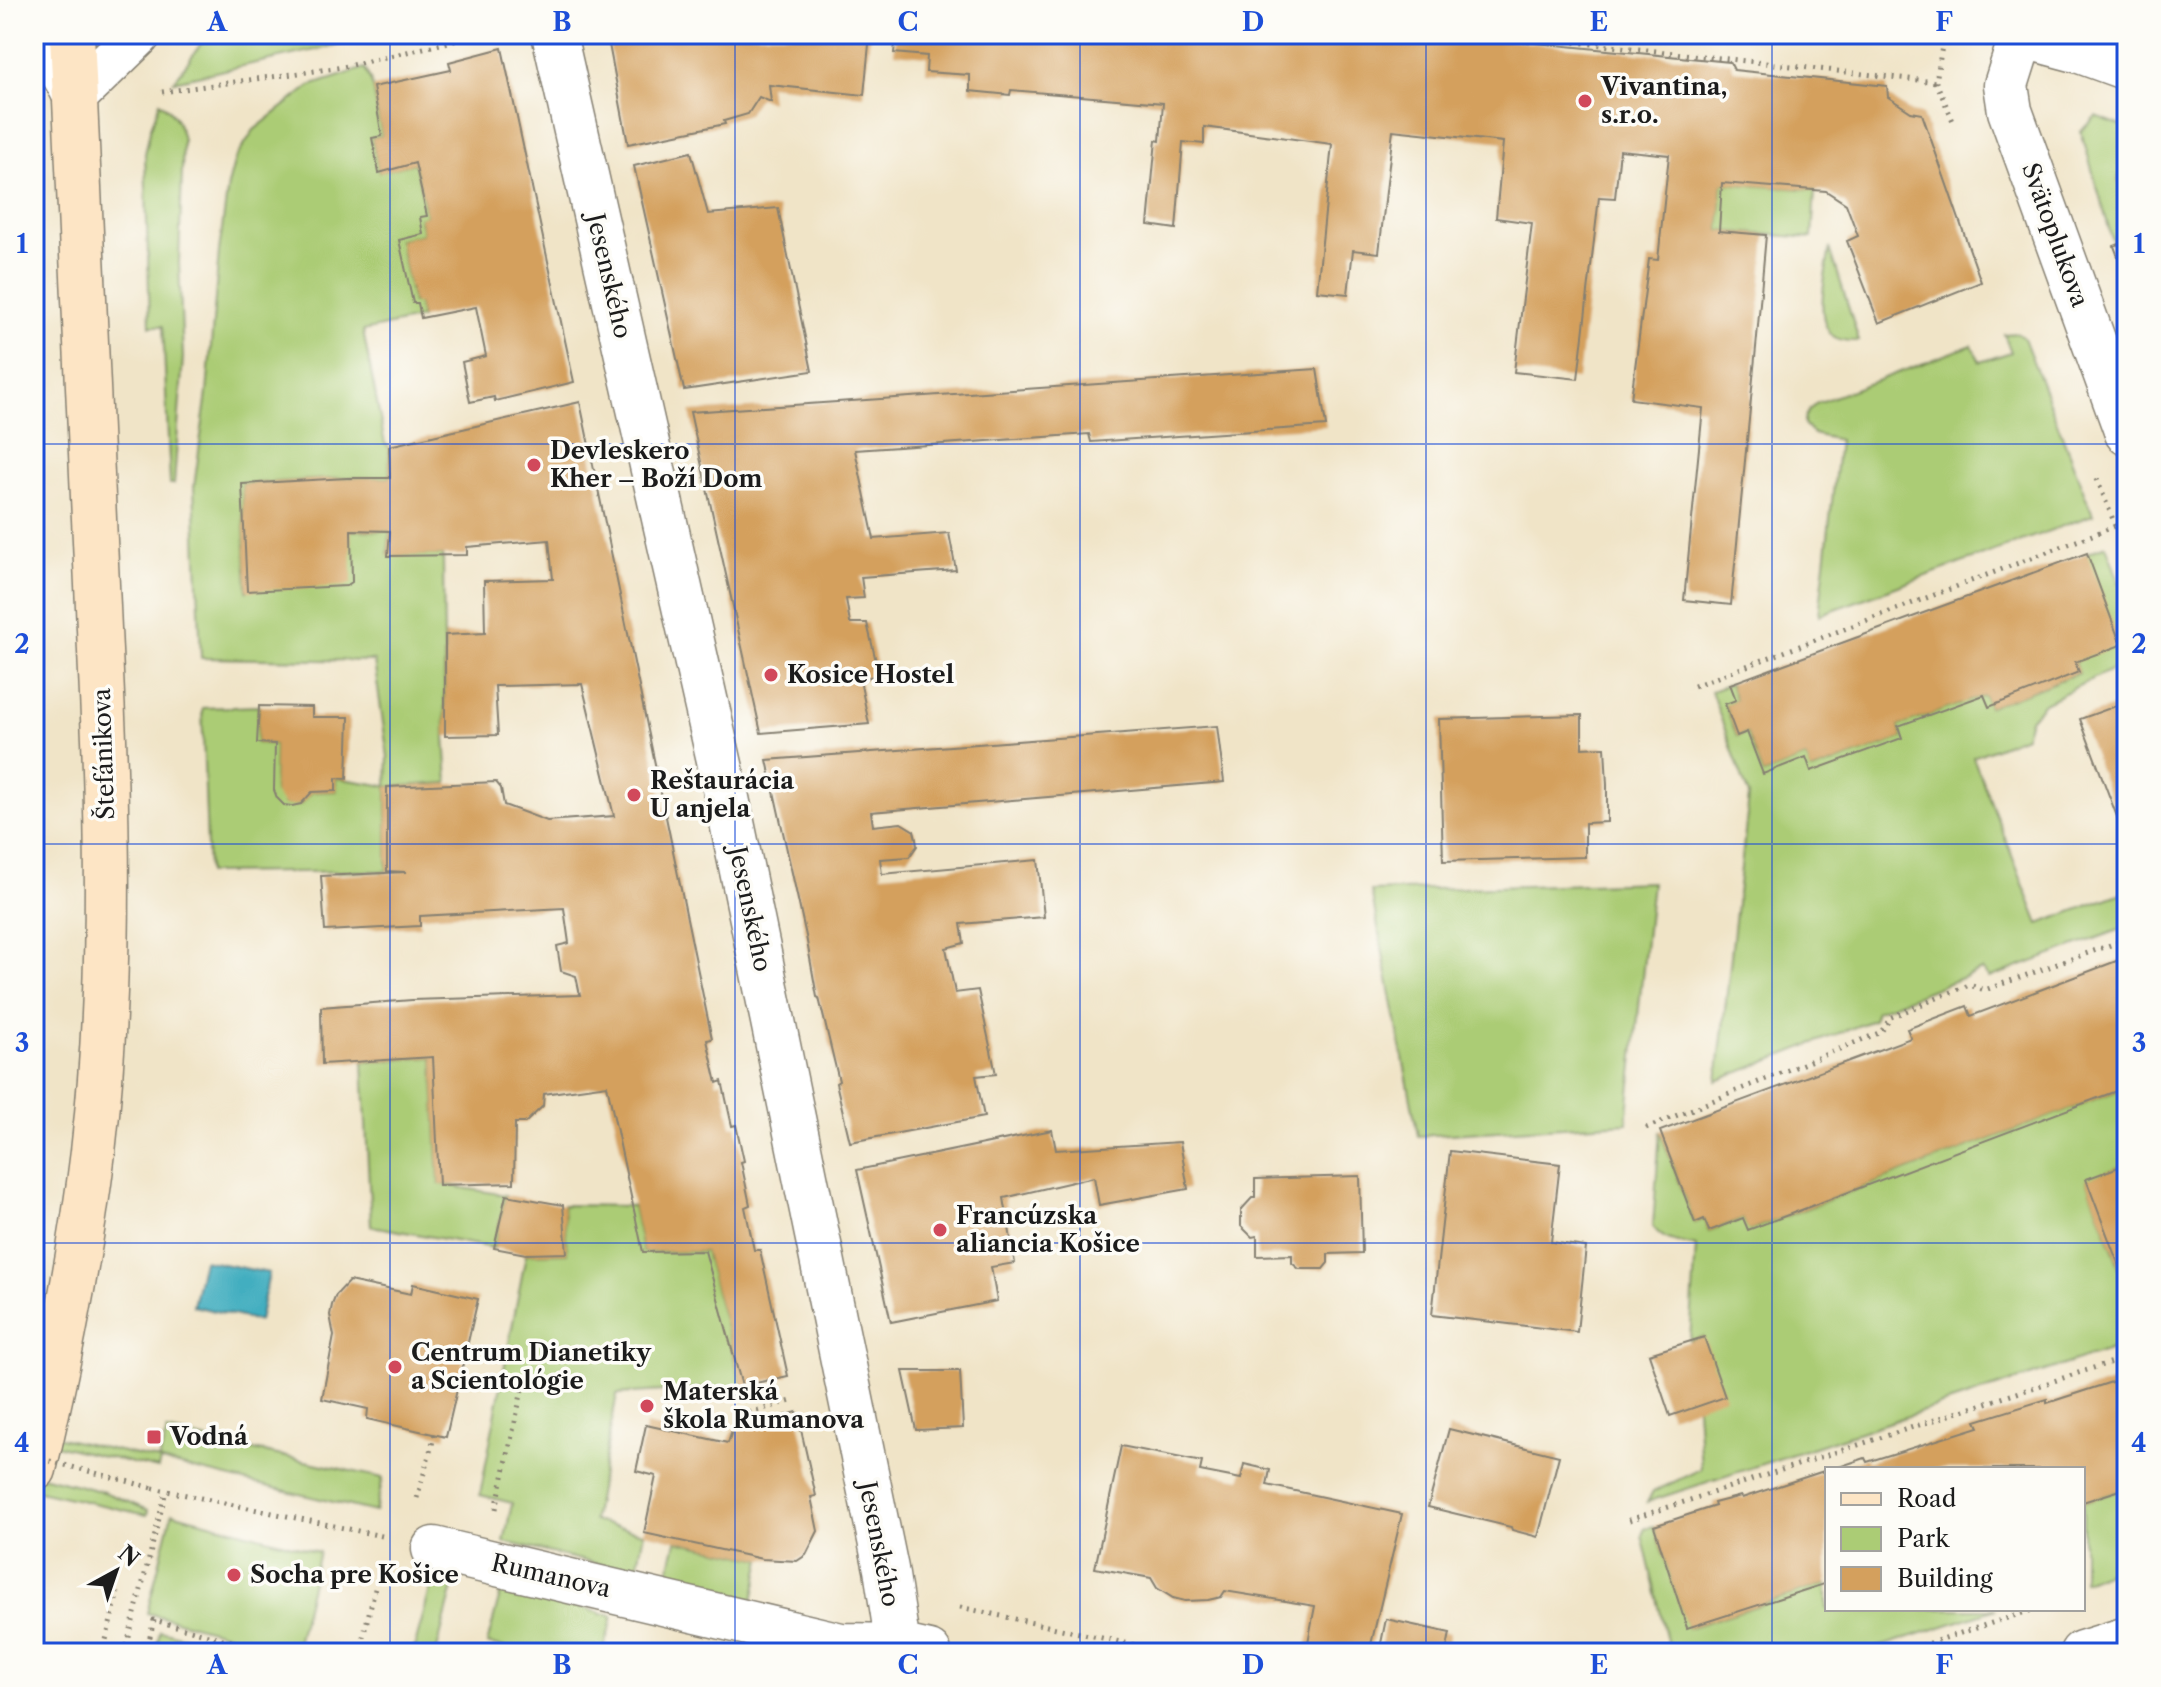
<svg xmlns="http://www.w3.org/2000/svg" width="2161" height="1687" viewBox="0 0 2161 1687" font-family="'Libre Caslon Text',serif">
  <style>
    .green { fill: #abcc75; stroke: #647448; stroke-width: 2 }
    .water { fill: #42aec0; stroke: #2f656e; stroke-width: 2 }
    .building { fill: #d4a05d }
    .lines { fill: none; stroke-linecap: round; stroke-linejoin: round }
    .street-casing { stroke: #868072; stroke-width: 47 }
    .secondary-casing { stroke: #868072; stroke-width: 47 }
    .path { stroke: #868072; stroke-width: 5; stroke-dasharray: 2 6; stroke-linecap: butt }
    .street { stroke: #fff; stroke-width: 44 }
    .secondary { stroke: #fde5c5; stroke-width: 44 }
    .path-bridge { stroke: #868072; stroke-width: 5; stroke-dasharray: 2 6; stroke-linecap: butt }
    .grid { fill: none; stroke: #1d4ed8; stroke-width: 2; stroke-opacity: 0.55 }
    .poi-dot { fill: #d1495b; stroke: #fdfcf7; stroke-width: 3 }
    .labels { text-anchor: middle; stroke-width: 7; stroke-linejoin: round; paint-order: stroke }
    .poi-label { font-size: 24px; font-weight: bold; fill: #1c1c1c; stroke: #fdfcf7; text-anchor: start }
    .street-label { font-size: 24px; fill: #1c1c1c; stroke: #fdfcf7 }
    .neatline { fill: none; stroke: #1d4ed8; stroke-width: 3 }
    .grid-label { font-size: 26px; text-anchor: middle; font-weight: bold; fill: #1d4ed8 }
  </style>
  <rect width="100%" height="100%" fill="#fdfcf7"/>
  <filter id="ink" filterUnits="userSpaceOnUse"><feTurbulence type="fractalNoise" baseFrequency=".0125" numOctaves="2"/><feDisplacementMap in="SourceGraphic" scale="16" xChannelSelector="R" yChannelSelector="G"/><feConvolveMatrix kernelMatrix="1 2 1 2 8 2 1 2 1" color-interpolation-filters="sRGB"/></filter>
  <filter id="wash" filterUnits="userSpaceOnUse"><feTurbulence type="fractalNoise" baseFrequency=".006" numOctaves="4" result="noise"/><feDisplacementMap in="SourceGraphic" scale="32" xChannelSelector="R" yChannelSelector="G"/><feGaussianBlur stdDeviation="1.8" result="paint"/><feColorMatrix in="noise" values="0 0 0 0 0 0 0 0 0 0 0 0 0 0 0 0 0 1.4 0 .05"/><feComposite in="paint" operator="in"/></filter>
  <g filter="url(#wash)">
    <rect width="100%" height="100%" fill="#f0e4c7"/>
    <!-- green -->
    <path class="green" d="M 208,34 L 389,34 L 174,81 Z
      M 365,68 L 373,87 L 382,136 L 372,138 L 379,172 L 415,163 L 427,216 L 420,218 L 423,234 L 399,240 L 413,303 L 418,303 L 421,318 L 363,331 L 385,444 L 389,446 L 390,478 L 347,478 L 242,484 L 247,591 L 351,530 L 390,531 L 388,555 L 443,555 L 445,736 L 448,783 L 387,787 L 387,871 L 208,873 L 202,708 L 259,706 L 257,743 L 275,744 L 274,790 L 284,805 L 301,804 L 312,792 L 336,791 L 336,778 L 387,786 L 388,757 L 374,661 L 201,658 L 194,487 L 207,393 L 219,251 L 228,185 L 235,159 L 254,130 L 310,86 Z
      M 160,102 C 175,114 180,123 183,141 L 179,263 L 183,357 L 174,484 L 170,484 L 163,326 L 150,326 L 145,154 L 150,130 Z
      M 2096,116 L 2127,128 L 2127,167 L 2121,172 L 2118,180 L 2125,192 L 2127,241 L 2114,246 L 2081,131 Z
      M 1722,183 L 1815,190 L 1812,238 L 1719,231 Z
      M 1830,248 L 1859,341 C 1850,341 1840,341 1833,336 C 1813,320 1827,269 1830,248 Z
      M 2018,333 L 2024,338 L 2093,515 L 1819,615 L 1839,440 L 1813,434 L 1804,425 C 1803,415 1810,409 1817,403 L 1972,345 L 1980,362 L 2011,352 L 2004,334 Z
      M 2106,545 L 2127,604 L 2127,662 L 2044,703 L 2030,719 L 2025,736 L 1973,757 L 2039,924 L 2127,891 L 2127,927 L 1989,978 L 1982,970 L 1876,1011 L 1873,1020 L 1717,1081 L 1749,796 L 1711,691 L 1730,684 L 1736,700 L 1725,705 L 1737,736 L 1747,732 L 1763,774 L 1806,757 L 1812,771 L 1902,738 L 1898,726 L 1984,695 L 1989,707 L 2079,673 L 2075,662 L 2087,553 Z
      M 1652,882 L 1627,1123 L 1418,1136 L 1371,891 Z
      M 433,1057 L 439,1184 L 506,1195 L 494,1248 L 371,1226 L 363,1062 Z
      M 2127,1087 L 2127,1164 L 2087,1180 L 2127,1288 L 2127,1344 L 1647,1502 L 1653,1492 L 1701,1469 L 1697,1407 L 1703,1337 L 1690,1341 L 1696,1246 C 1679,1242 1662,1242 1653,1226 L 1660,1131 L 1695,1223 L 1704,1219 L 1709,1231 L 1743,1218 L 1749,1230 Z
      M 563,1205 L 633,1206 L 643,1252 L 705,1251 L 742,1386 L 617,1394 L 593,1521 L 644,1533 L 636,1573 L 504,1542 L 512,1503 L 480,1495 L 526,1254 L 567,1253 Z
      M 167,1431 L 383,1478 L 375,1512 L 160,1461 L 158,1469 L 34,1440 L 34,1432 L 159,1460 Z
      M 34,1474 L 104,1492 L 148,1510 L 147,1515 L 34,1490 Z
      M 2127,1488 L 2127,1566 L 2083,1581 L 2083,1502 Z
      M 172,1513 L 319,1552 L 295,1652 L 147,1613 Z
      M 1654,1526 L 1688,1628 L 1827,1583 L 1827,1609 L 1996,1609 L 1861,1653 L 1670,1653 L 1642,1535 L 1645,1528 Z
      M 676,1541 L 762,1559 L 753,1600 L 667,1580 Z
      M 434,1575 L 455,1580 L 436,1653 L 413,1653 Z
      M 502,1587 L 613,1616 L 603,1653 L 529,1653 L 487,1644 Z
      M 160,1631 L 245,1652 L 155,1653 Z"/>
    <!-- water -->
    <path class="water" d="M 203,1260 L 269,1273 L 259,1321 L 193,1306 Z"/>
    <g id="blocks">
      <!-- building -->
      <path class="building" d="M 607,34 L 870,34 L 864,95 L 769,85 L 771,102 L 759,97 L 748,114 L 724,121 L 725,124 L 628,144 Z
        M 896,34 L 1444,34 L 1730,62 L 1734,70 L 1887,86 L 1888,97 L 1911,112 L 1922,114 L 1981,282 L 1879,323 L 1847,241 L 1858,236 L 1846,204 L 1826,191 L 1722,183 L 1719,231 L 1766,235 L 1757,337 L 1731,605 L 1684,600 L 1703,408 L 1631,399 L 1649,259 L 1658,260 L 1669,155 L 1620,150 L 1615,198 L 1599,197 L 1578,379 L 1514,372 L 1532,223 L 1496,218 L 1503,142 L 1393,130 L 1379,253 L 1353,250 L 1348,294 L 1317,291 L 1332,144 L 1204,127 L 1204,144 L 1183,142 L 1176,229 L 1148,225 L 1156,140 L 1160,141 L 1163,103 L 1011,90 L 1010,95 L 970,91 L 970,75 L 926,72 L 927,56 L 894,53 Z
        M 502,48 L 574,382 L 495,401 L 494,397 L 470,402 L 462,362 L 486,356 L 476,307 L 421,318 L 418,303 L 413,303 L 399,240 L 423,234 L 420,217 L 427,216 L 415,163 L 379,173 L 372,138 L 382,136 L 373,87 L 451,70 L 449,62 Z
        M 691,152 L 708,214 L 778,208 L 812,371 L 684,390 L 634,166 Z
        M 2127,166 L 2127,194 L 2120,186 L 2118,180 Z
        M 2127,241 L 2127,280 L 2114,246 Z
        M 1317,369 L 1326,426 L 1091,442 L 1089,434 L 855,450 L 874,539 L 949,533 L 956,570 L 861,577 L 864,598 L 846,599 L 850,623 L 867,623 L 879,674 L 860,680 L 869,724 L 761,733 L 690,412 Z
        M 580,402 L 712,1039 L 707,1040 L 717,1083 L 722,1081 L 732,1126 L 736,1125 L 744,1161 L 741,1162 L 750,1205 L 745,1207 L 754,1250 L 760,1250 L 788,1376 L 742,1386 L 705,1251 L 643,1252 L 607,1085 L 544,1094 L 543,1106 L 525,1123 L 515,1123 L 514,1183 L 439,1185 L 433,1057 L 322,1064 L 321,1007 L 412,1000 L 580,995 L 576,976 L 561,971 L 557,946 L 569,943 L 564,908 L 420,916 L 420,926 L 325,931 L 321,876 L 406,872 L 387,871 L 387,787 L 496,782 L 501,788 L 504,805 L 547,821 L 614,816 L 582,684 L 495,686 L 498,735 L 445,736 L 445,635 L 485,633 L 484,581 L 553,579 L 549,540 L 467,547 L 467,555 L 388,556 L 390,531 L 351,530 L 352,582 L 346,586 L 247,591 L 242,484 L 347,478 L 390,478 L 389,446 Z
        M 2087,553 L 2121,645 L 2075,662 L 2079,672 L 1989,707 L 1984,695 L 1898,726 L 1902,738 L 1811,771 L 1806,757 L 1763,774 L 1747,732 L 1737,736 L 1725,704 L 1736,700 L 1730,684 Z
        M 2127,702 L 2127,843 L 2080,719 Z
        M 259,706 L 312,707 L 312,717 L 349,717 L 347,779 L 336,778 L 336,791 L 312,792 L 301,804 L 292,806 L 284,805 L 277,798 L 274,790 L 275,744 L 257,743 Z
        M 1582,715 L 1582,748 L 1605,747 L 1607,785 L 1607,822 L 1585,823 L 1585,857 L 1443,861 L 1439,719 Z
        M 1217,726 L 1224,782 L 871,812 L 873,826 L 901,823 L 914,831 L 916,839 L 917,846 L 909,857 L 880,859 L 882,874 L 1038,860 L 1044,917 L 961,924 L 964,943 L 946,948 L 955,993 L 978,990 L 996,1074 L 976,1076 L 984,1117 L 850,1142 L 836,1083 L 839,1081 L 819,998 L 817,997 L 806,936 L 767,760 Z
        M 2127,957 L 2127,1087 L 1748,1230 L 1743,1218 L 1709,1231 L 1704,1219 L 1695,1223 L 1660,1131 L 1911,1038 L 1907,1029 L 1967,1006 L 1971,1016 Z
        M 1052,1130 L 1056,1150 L 1180,1142 L 1188,1189 L 1099,1205 L 1094,1177 L 1004,1198 L 1015,1263 L 991,1267 L 997,1301 L 891,1322 L 857,1170 Z
        M 1450,1151 L 1560,1164 L 1551,1242 L 1586,1247 L 1577,1332 L 1432,1315 Z
        M 2127,1164 L 2127,1287 L 2086,1179 Z
        M 1360,1176 L 1362,1253 L 1328,1254 L 1328,1263 L 1323,1269 L 1299,1269 L 1292,1263 L 1292,1255 L 1257,1256 L 1257,1236 L 1252,1237 L 1241,1226 L 1241,1210 L 1252,1198 L 1255,1198 L 1255,1179 Z
        M 506,1195 L 563,1205 L 567,1253 L 526,1254 L 494,1248 Z
        M 349,1281 L 411,1294 L 413,1284 L 478,1299 L 446,1437 L 367,1419 L 368,1409 L 322,1399 L 334,1336 L 330,1315 L 332,1305 L 336,1295 Z
        M 1704,1337 L 1725,1397 L 1670,1416 L 1649,1354 Z
        M 903,1371 L 960,1371 L 963,1428 L 916,1430 Z
        M 2127,1377 L 2127,1488 L 2083,1502 L 2083,1469 L 1833,1469 L 1865,1458 L 1867,1462 L 1979,1427 L 1976,1421 L 2047,1399 L 2047,1403 Z
        M 797,1412 L 816,1496 L 811,1497 L 818,1531 L 806,1555 L 797,1561 L 762,1559 L 644,1533 L 656,1476 L 636,1471 L 646,1425 L 728,1443 L 732,1431 Z
        M 1449,1429 L 1559,1456 L 1538,1537 L 1512,1530 L 1511,1527 L 1428,1507 Z
        M 1121,1446 L 1202,1462 L 1200,1471 L 1241,1479 L 1244,1464 L 1270,1470 L 1267,1485 L 1402,1514 L 1369,1653 L 1306,1653 L 1315,1606 L 1225,1591 L 1221,1597 L 1208,1600 L 1185,1601 L 1173,1598 L 1157,1588 L 1151,1578 L 1095,1568 Z
        M 1827,1470 L 1827,1583 L 1687,1628 L 1654,1526 L 1715,1506 L 1714,1503 L 1741,1496 L 1742,1498 Z
        M 1386,1619 L 1450,1633 L 1446,1653 L 1379,1653 Z"/>
    </g>
  </g>
  <g filter="url(#ink)">
    <use href="#blocks" fill-opacity="0" stroke="#868072" stroke-width="2"/>
    <g class="lines">
      <!-- street casing -->
      <g class="street-casing">
        <path id="street" d="M 554,34 L 721,769 L 886,1569 L 898,1646
          M 2016,34 L 2080,51 L 2127,68
          M 2022,34 L 2006,85 L 2010,111 L 2127,433
          M 34,50 C 57,60 65,74 75,96 L 139,34
          M 434,1549 L 841,1645 L 898,1646 L 929,1653
          M 2082,1653 L 2127,1639"/>
      </g>
      <!-- secondary casing -->
      <g class="secondary-casing">
        <path id="secondary" d="M 34,1469 C 59,1364 80,1259 93,1152 C 109,1015 109,876 104,739 L 72,34"/>
      </g>
      <!-- path -->
      <path class="path" d="M 1503,34 L 1936,82
        M 1944,34 L 1936,82 L 1953,121
        M 162,92 L 343,67 L 483,34
        M 2097,479 L 2127,555
        M 1694,686 L 2116,526
        M 1646,1128 L 1881,1032 L 1891,1017 L 1969,985 L 1985,990 L 2127,939
        M 734,1417 L 795,1400
        M 153,1488 L 382,1536
        M 417,1498 L 435,1434
        M 496,1509 L 524,1381
        M 1629,1520 L 2127,1357
        M 960,1607 L 1171,1653
        M 106,1653 L 103,1652 L 118,1592
        M 125,1653 L 166,1491
        M 146,1653 L 154,1620 L 274,1653
        M 359,1653 L 381,1565
        M 1899,1653 L 2035,1609"/>
      <!-- street -->
      <use href="#street" class="street"/>
      <!-- secondary -->
      <use href="#secondary" class="secondary"/>
      <!-- path-bridge -->
      <path class="path-bridge" d="M 34,1457 L 153,1488"/>
    </g>
  </g>
  <!-- grid -->
  <path class="grid" d="M 390,34 L 390,1653M 735,34 L 735,1653M 1080,34 L 1080,1653M 1426,34 L 1426,1653M 1772,34 L 1772,1653M 34,444 L 2127,444M 34,844 L 2127,844M 34,1243 L 2127,1243"/>
  <!-- markers -->
  <g class="poi-dot">
    <circle cx="1585" cy="101" r="8"/>
    <circle cx="534" cy="465" r="8"/>
    <circle cx="771" cy="675" r="8"/>
    <circle cx="634" cy="795" r="8"/>
    <circle cx="940" cy="1230" r="8"/>
    <circle cx="395" cy="1367" r="8"/>
    <circle cx="647" cy="1406" r="8"/>
    <rect x="146" y="1429" width="16" height="16" rx="4"/>
    <circle cx="234" cy="1575" r="8"/>
  </g>
  <g class="labels">
    <!-- poi labels -->
    <g class="poi-label">
      <text x="1601" y="95">Vivantina,<tspan x="1601" dy="28">s.r.o.</tspan></text>
      <text x="550" y="459">Devleskero<tspan x="550" dy="28">Kher – Boží Dom</tspan></text>
      <text x="787" y="683">Kosice Hostel</text>
      <text x="650" y="789">Reštaurácia<tspan x="650" dy="28">U anjela</tspan></text>
      <text x="956" y="1224">Francúzska<tspan x="956" dy="28">aliancia Košice</tspan></text>
      <text x="411" y="1361">Centrum Dianetiky<tspan x="411" dy="28">a Scientológie</tspan></text>
      <text x="663" y="1400">Materská<tspan x="663" dy="28">škola Rumanova</tspan></text>
      <text x="170" y="1445">Vodná</text>
      <text x="250" y="1583">Socha pre Košice</text>
    </g>
    <!-- street labels -->
    <g class="street-label">
      <text transform="translate(2055 235) rotate(70)" y="8">Svätoplukova</text>
      <text transform="translate(609 276) rotate(77)" y="8">Jesenského</text>
      <text transform="translate(104 754) rotate(-92)" y="8">Štefánikova</text>
      <text transform="translate(750 909) rotate(78)" y="8">Jesenského</text>
      <text transform="translate(879 1544) rotate(79)" y="8">Jesenského</text>
      <text transform="translate(551 1576) rotate(13)" y="8">Rumanova</text>
    </g>
  </g>
  <!-- margin -->
  <rect width="2161" height="1687" fill="none" stroke="#fdfcf7" stroke-width="88"/>
  <!-- legend -->
  <rect x="1825" y="1467" width="260" height="144" fill="#fdfcf7" stroke="#a3a29f" stroke-width="2"/>
  <rect x="1841" y="1493" width="40" height="12" fill="#fde5c5" stroke="#a3a29f" stroke-width="2"/>
  <text x="1897" y="1507" font-size="24" fill="#1c1c1c">Road</text>
  <rect x="1841" y="1527" width="40" height="24" fill="#abcc75" stroke="#a3a29f" stroke-width="2"/>
  <text x="1897" y="1547" font-size="24" fill="#1c1c1c">Park</text>
  <rect x="1841" y="1567" width="40" height="24" fill="#d4a05d" stroke="#a3a29f" stroke-width="2"/>
  <text x="1897" y="1587" font-size="24" fill="#1c1c1c">Building</text>
  <!-- north arrow -->
  <g transform="translate(116 1571) rotate(40)" stroke="#fdfcf7" stroke-width="6" paint-order="stroke">
  <path d="M0-6L14 30L0 20L-14 30Z" fill="#1c1c1c"/>
  <text y="-12" font-size="22" font-weight="bold" text-anchor="middle" fill="#1c1c1c">N</text>
  </g>
  <rect x="44" y="44" width="2073" height="1599" class="neatline"/>
  <g class="grid-label">
    <text x="217" y="31">A</text>
    <text x="562" y="31">B</text>
    <text x="908" y="31">C</text>
    <text x="1253" y="31">D</text>
    <text x="1599" y="31">E</text>
    <text x="1944" y="31">F</text>
    <text x="22" y="253">1</text>
    <text x="2139" y="253">1</text>
    <text x="22" y="653">2</text>
    <text x="2139" y="653">2</text>
    <text x="22" y="1052">3</text>
    <text x="2139" y="1052">3</text>
    <text x="22" y="1452">4</text>
    <text x="2139" y="1452">4</text>
    <text x="217" y="1674">A</text>
    <text x="562" y="1674">B</text>
    <text x="908" y="1674">C</text>
    <text x="1253" y="1674">D</text>
    <text x="1599" y="1674">E</text>
    <text x="1944" y="1674">F</text>
  </g>
</svg>
